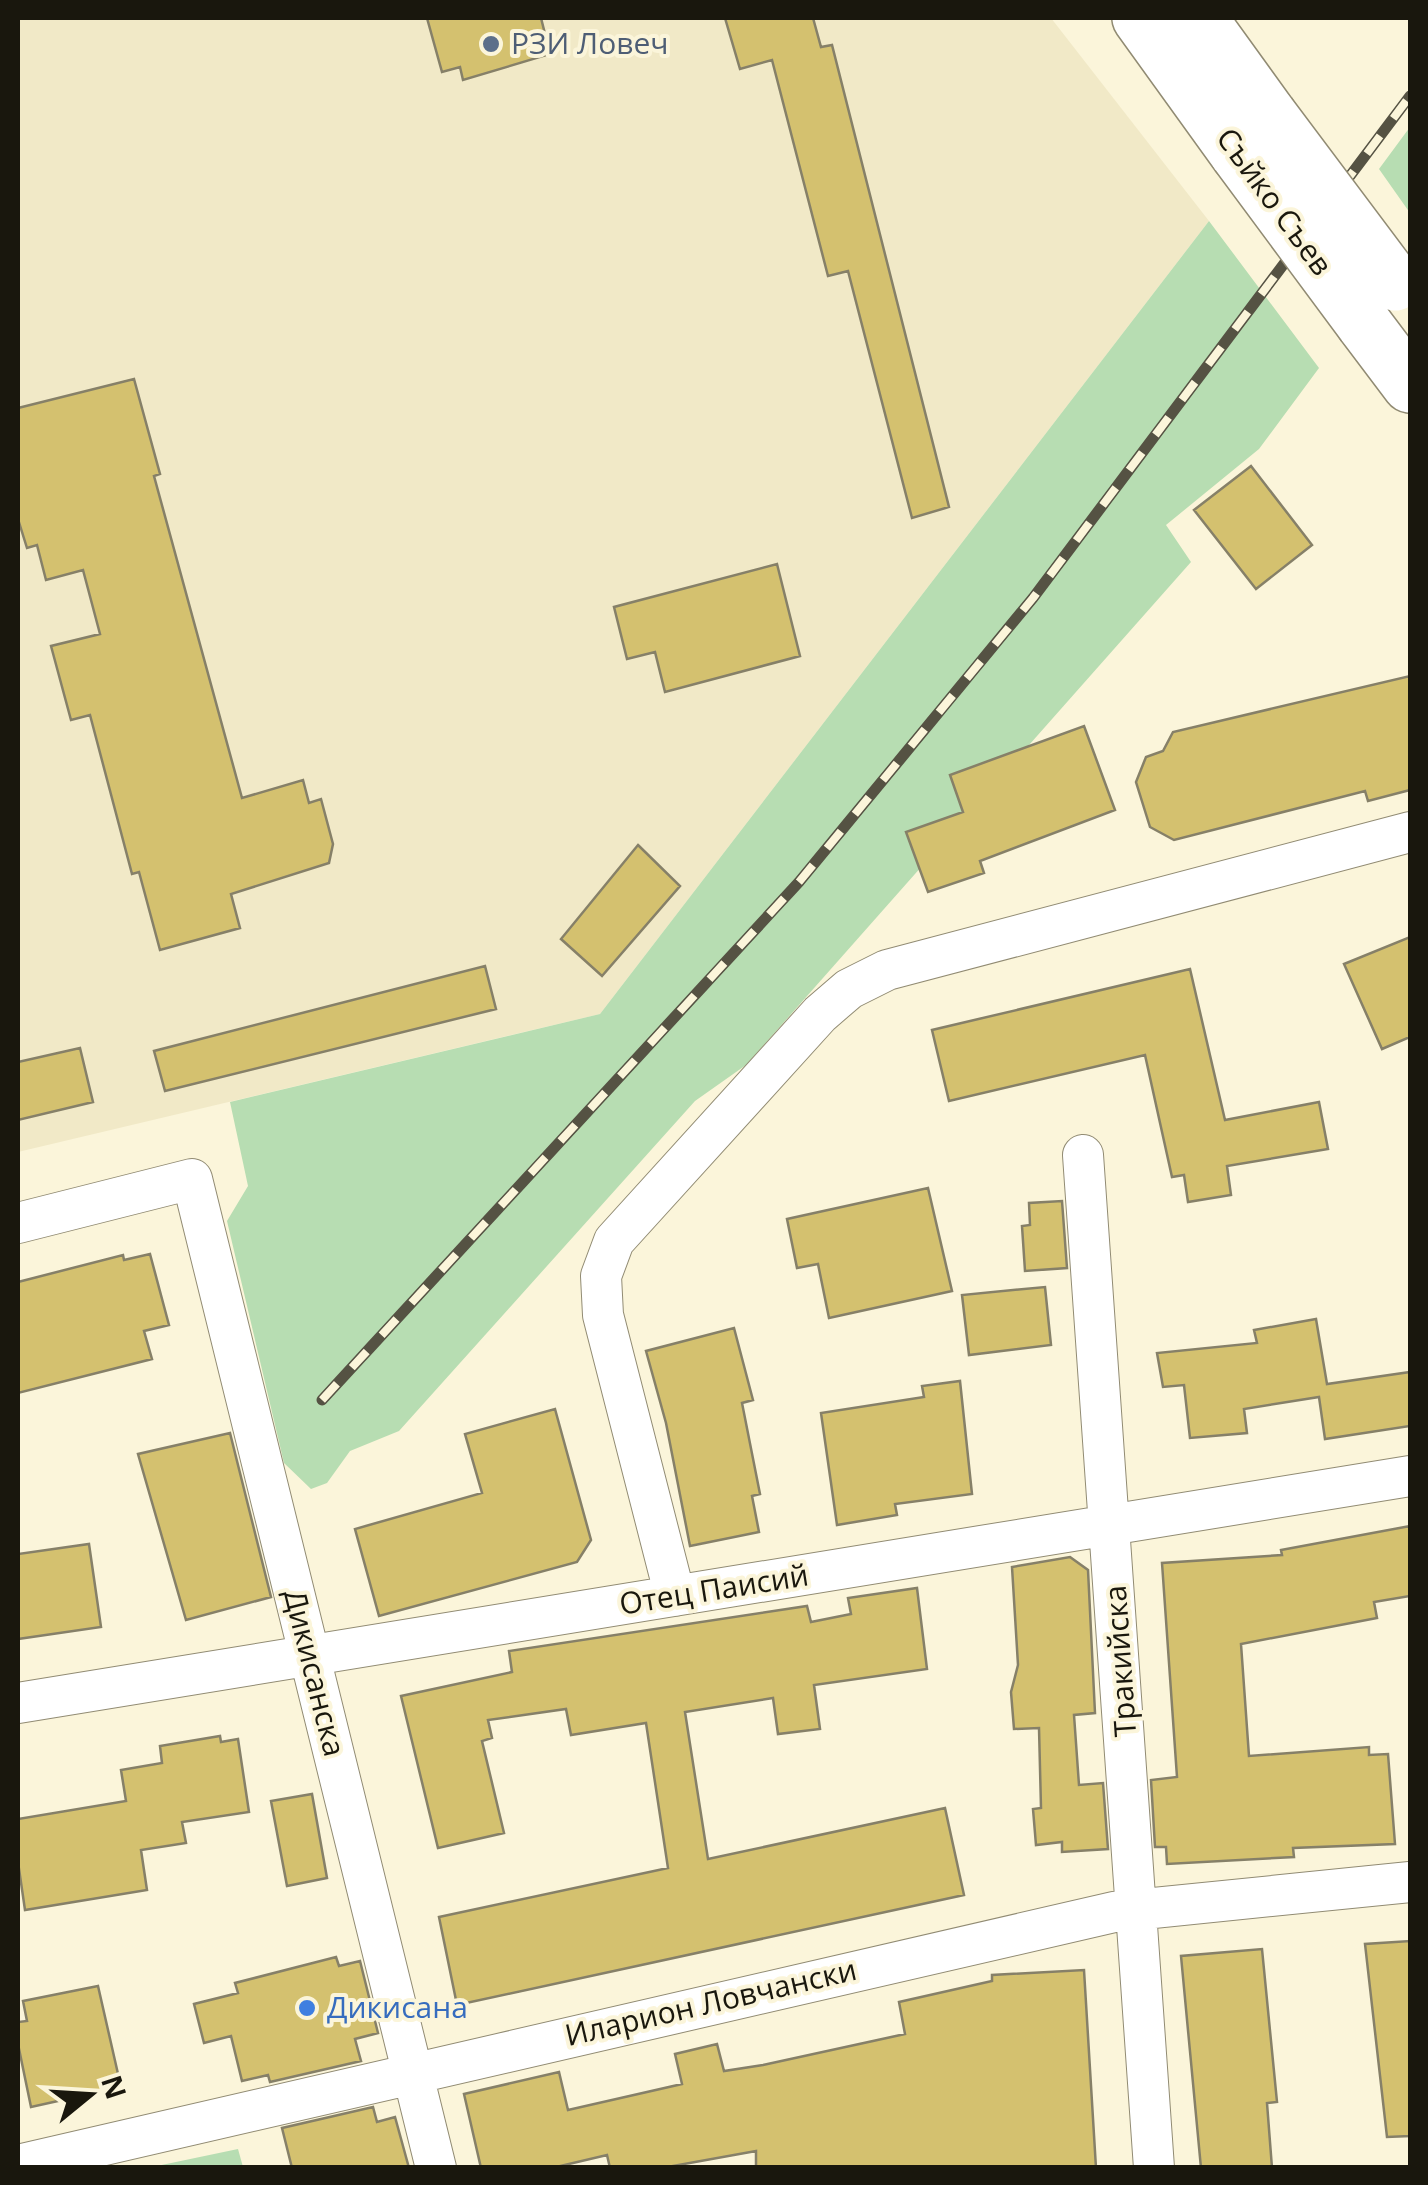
<svg xmlns="http://www.w3.org/2000/svg" width="1428" height="2185" viewBox="0 0 1428 2185" font-family="'Open Sans',sans-serif">
  <style>
    .built { fill: #f1e9c7 }
    .green { fill: #b7ddb2 }
    .building { fill: #d4c16f; stroke: #868068; stroke-width: 2.5 }
    .lines { fill: none; stroke-linecap: round; stroke-linejoin: round }
    .street-casing { stroke: #918b73; stroke-width: 42 }
    .secondary-casing { stroke: #918b73; stroke-width: 58 }
    .street { stroke: #fff; stroke-width: 40 }
    .secondary { stroke: #fff; stroke-width: 55 }
    .rail-casing { stroke: #555243; stroke-width: 11 }
    .rail { stroke: #fbf5da; stroke-width: 8; stroke-dasharray: 22; stroke-linecap: butt }
    .secondary-bridge-casing { stroke: #918b73; stroke-width: 58; stroke-linecap: butt }
    .secondary-bridge { stroke: #fff; stroke-width: 55 }
    .service-dot { fill: #5c6f8a; stroke: #fbf5da; stroke-width: 4 }
    .shop-dot { fill: #3f7fe0; stroke: #fbf5da; stroke-width: 4 }
    .labels { text-anchor: middle; stroke-width: 8; stroke-linejoin: round; paint-order: stroke }
    .service-label { font-size: 30px; fill: #4e5e75; stroke: #fbf5da; text-anchor: start }
    .street-label { font-size: 30px; fill: #19170d; stroke: #fbf5da }
    .shop-label { font-size: 30px; fill: #366cbe; stroke: #fbf5da; text-anchor: start }
  </style>
  <rect width="100%" height="100%" fill="#fbf5da"/>
  <!-- built -->
  <path class="built" d="M 18,18 L 1051,18 L 1209,221 L 600,1014 L 18,1152 Z"/>
  <!-- green -->
  <path class="green" d="M 1410,127 L 1410,213 L 1379,169 Z
    M 1209,221 L 1319,368 L 1259,449 L 1166,525 L 1191,562 L 746,1065 L 695,1101 L 399,1431 L 350,1451 L 327,1483 L 311,1489 L 284,1463 L 227,1221 L 248,1186 L 230,1102 L 600,1014 Z
    M 238,2149 L 243,2167 L 152,2167 Z"/>
  <!-- building -->
  <path class="building" d="M 427,18 L 541,18 L 550,54 L 463,80 L 460,67 L 442,72 Z
    M 725,18 L 813,18 L 821,47 L 832,45 L 949,507 L 912,518 L 848,271 L 828,276 L 772,60 L 740,69 Z
    M 134,379 L 160,474 L 154,476 L 242,798 L 303,780 L 309,803 L 321,799 L 333,844 L 329,863 L 231,894 L 240,928 L 160,950 L 139,872 L 132,874 L 90,715 L 71,720 L 51,646 L 100,634 L 83,570 L 46,580 L 37,545 L 27,548 L 18,519 L 18,408 Z
    M 1251,466 L 1312,545 L 1256,589 L 1194,510 Z
    M 777,564 L 800,656 L 665,692 L 655,652 L 627,659 L 614,607 Z
    M 1410,676 L 1410,790 L 1368,801 L 1365,791 L 1174,840 L 1150,827 L 1136,782 L 1146,757 L 1163,751 L 1173,732 Z
    M 1084,726 L 1115,810 L 980,861 L 984,873 L 928,892 L 906,832 L 963,812 L 950,775 Z
    M 638,845 L 680,886 L 602,976 L 561,939 Z
    M 1410,937 L 1410,1037 L 1382,1049 L 1344,964 Z
    M 485,966 L 496,1009 L 165,1091 L 154,1051 Z
    M 1190,969 L 1225,1120 L 1319,1102 L 1328,1149 L 1227,1166 L 1231,1195 L 1188,1202 L 1184,1175 L 1172,1177 L 1145,1055 L 949,1101 L 932,1030 Z
    M 80,1048 L 93,1102 L 18,1120 L 18,1062 Z
    M 928,1188 L 952,1291 L 829,1318 L 818,1264 L 797,1268 L 787,1219 Z
    M 1062,1201 L 1067,1268 L 1025,1271 L 1022,1226 L 1030,1225 L 1029,1203 Z
    M 150,1254 L 169,1325 L 144,1331 L 152,1359 L 18,1393 L 18,1282 L 123,1255 L 124,1260 Z
    M 1045,1287 L 1051,1345 L 969,1355 L 962,1295 Z
    M 1316,1319 L 1327,1384 L 1410,1372 L 1410,1426 L 1325,1439 L 1319,1397 L 1244,1409 L 1247,1433 L 1190,1438 L 1184,1385 L 1163,1387 L 1157,1353 L 1257,1343 L 1254,1330 Z
    M 734,1328 L 753,1400 L 742,1403 L 760,1494 L 752,1496 L 759,1532 L 690,1546 L 666,1423 L 646,1351 Z
    M 960,1381 L 972,1494 L 895,1504 L 897,1515 L 837,1525 L 821,1413 L 924,1397 L 922,1386 Z
    M 555,1409 L 591,1540 L 577,1562 L 379,1616 L 355,1529 L 482,1493 L 465,1434 Z
    M 230,1433 L 271,1597 L 186,1620 L 138,1454 Z
    M 1410,1526 L 1410,1596 L 1374,1602 L 1377,1618 L 1241,1644 L 1249,1756 L 1369,1747 L 1369,1755 L 1388,1754 L 1395,1844 L 1293,1848 L 1294,1857 L 1167,1864 L 1166,1847 L 1155,1847 L 1151,1780 L 1177,1777 L 1162,1563 L 1282,1555 L 1281,1550 Z
    M 89,1544 L 101,1627 L 18,1639 L 18,1554 Z
    M 1070,1557 L 1088,1570 L 1095,1713 L 1074,1715 L 1079,1785 L 1103,1783 L 1108,1849 L 1062,1852 L 1062,1842 L 1036,1845 L 1033,1809 L 1041,1808 L 1039,1728 L 1014,1729 L 1011,1692 L 1018,1665 L 1012,1567 Z
    M 917,1588 L 927,1669 L 814,1685 L 820,1729 L 778,1734 L 773,1698 L 685,1712 L 708,1859 L 945,1808 L 964,1895 L 457,2005 L 439,1917 L 668,1868 L 646,1723 L 571,1735 L 566,1709 L 488,1720 L 492,1738 L 482,1741 L 504,1833 L 438,1848 L 401,1696 L 512,1672 L 509,1651 L 807,1606 L 811,1622 L 851,1614 L 848,1598 Z
    M 220,1736 L 221,1742 L 238,1739 L 249,1812 L 182,1822 L 186,1843 L 141,1850 L 147,1890 L 25,1910 L 18,1862 L 18,1819 L 126,1801 L 121,1770 L 162,1763 L 160,1746 Z
    M 312,1794 L 327,1878 L 287,1886 L 271,1801 Z
    M 1410,1941 L 1410,2136 L 1387,2137 L 1365,1944 Z
    M 1262,1949 L 1277,2102 L 1267,2103 L 1272,2168 L 1201,2168 L 1181,1956 Z
    M 336,1957 L 339,1966 L 360,1961 L 378,2033 L 355,2039 L 361,2061 L 270,2082 L 268,2075 L 242,2081 L 231,2036 L 204,2043 L 194,2004 L 238,1993 L 235,1983 Z
    M 1084,1970 L 1096,2168 L 756,2168 L 756,2151 L 662,2168 L 610,2168 L 607,2155 L 552,2168 L 481,2168 L 464,2094 L 559,2072 L 568,2110 L 682,2084 L 675,2054 L 717,2044 L 724,2071 L 763,2065 L 905,2034 L 899,2002 L 992,1981 L 992,1975 Z
    M 98,1986 L 121,2087 L 31,2107 L 18,2044 L 18,2022 L 27,2021 L 23,2001 Z
    M 373,2107 L 377,2122 L 395,2117 L 409,2168 L 292,2168 L 282,2128 Z"/>
  <g class="lines">
    <!-- street casing -->
    <g class="street-casing">
      <path id="street" d="M 1083,1155 L 1154,2168
        M 18,1223 L 192,1179 L 436,2168
        M 675,1596 L 603,1315 L 601,1276 L 614,1241 L 820,1014 L 849,989 L 887,970 L 1410,832
        M 18,1703 L 1410,1476
        M 18,2165 L 1114,1912 L 1410,1882"/>
    </g>
    <!-- secondary casing -->
    <g class="secondary-casing">
      <path id="secondary" d="M 1140,18 L 1238,154
        M 1199,18 L 1269,115
        M 1364,324 L 1410,385"/>
    </g>
    <!-- street -->
    <use href="#street" class="street"/>
    <!-- secondary -->
    <use href="#secondary" class="secondary"/>
    <!-- rail casing -->
    <g class="rail-casing">
      <path id="rail" d="M 322,1400 L 799,882 L 1033,598 L 1410,96"/>
    </g>
    <!-- rail -->
    <use href="#rail" class="rail"/>
    <!-- secondary-bridge casing -->
    <g class="secondary-bridge-casing">
      <path id="secondary-bridge" d="M 1269,115 L 1395,283
        M 1238,154 L 1364,324"/>
    </g>
    <!-- secondary-bridge -->
    <use href="#secondary-bridge" class="secondary-bridge"/>
  </g>
  <!-- markers -->
  <circle class="service-dot" cx="491" cy="44" r="10"/>
  <circle class="shop-dot" cx="307" cy="2008" r="10"/>
  <g class="labels">
    <!-- service labels -->
    <g class="service-label">
      <text x="511" y="54">РЗИ Ловеч</text>
    </g>
    <!-- street labels -->
    <g class="street-label">
      <text transform="translate(1274 202) rotate(54)" y="10">Съйко Съев</text>
      <text transform="translate(714 1590) rotate(-9)" y="10">Отец Паисий</text>
      <text transform="translate(1121 1661) rotate(-94)" y="10">Тракийска</text>
      <text transform="translate(314 1673) rotate(76)" y="10">Дикисанска</text>
      <text transform="translate(711 2003) rotate(-13)" y="10">Иларион Ловчански</text>
    </g>
    <!-- shop labels -->
    <g class="shop-label">
      <text x="327" y="2018">Дикисана</text>
    </g>
  </g>
  <!-- border -->
  <rect width="1428" height="2185" fill="none" stroke="#19170d" stroke-width="40"/>
  <!-- north arrow -->
  <g transform="translate(90 2095) rotate(72)" stroke="#fbf5da" stroke-width="8" paint-order="stroke">
  <path d="M0-8L18 38L0 25L-18 38Z" fill="#19170d"/>
  <text y="-15" font-size="28" font-weight="bold" text-anchor="middle" fill="#19170d">N</text>
  </g>
</svg>
